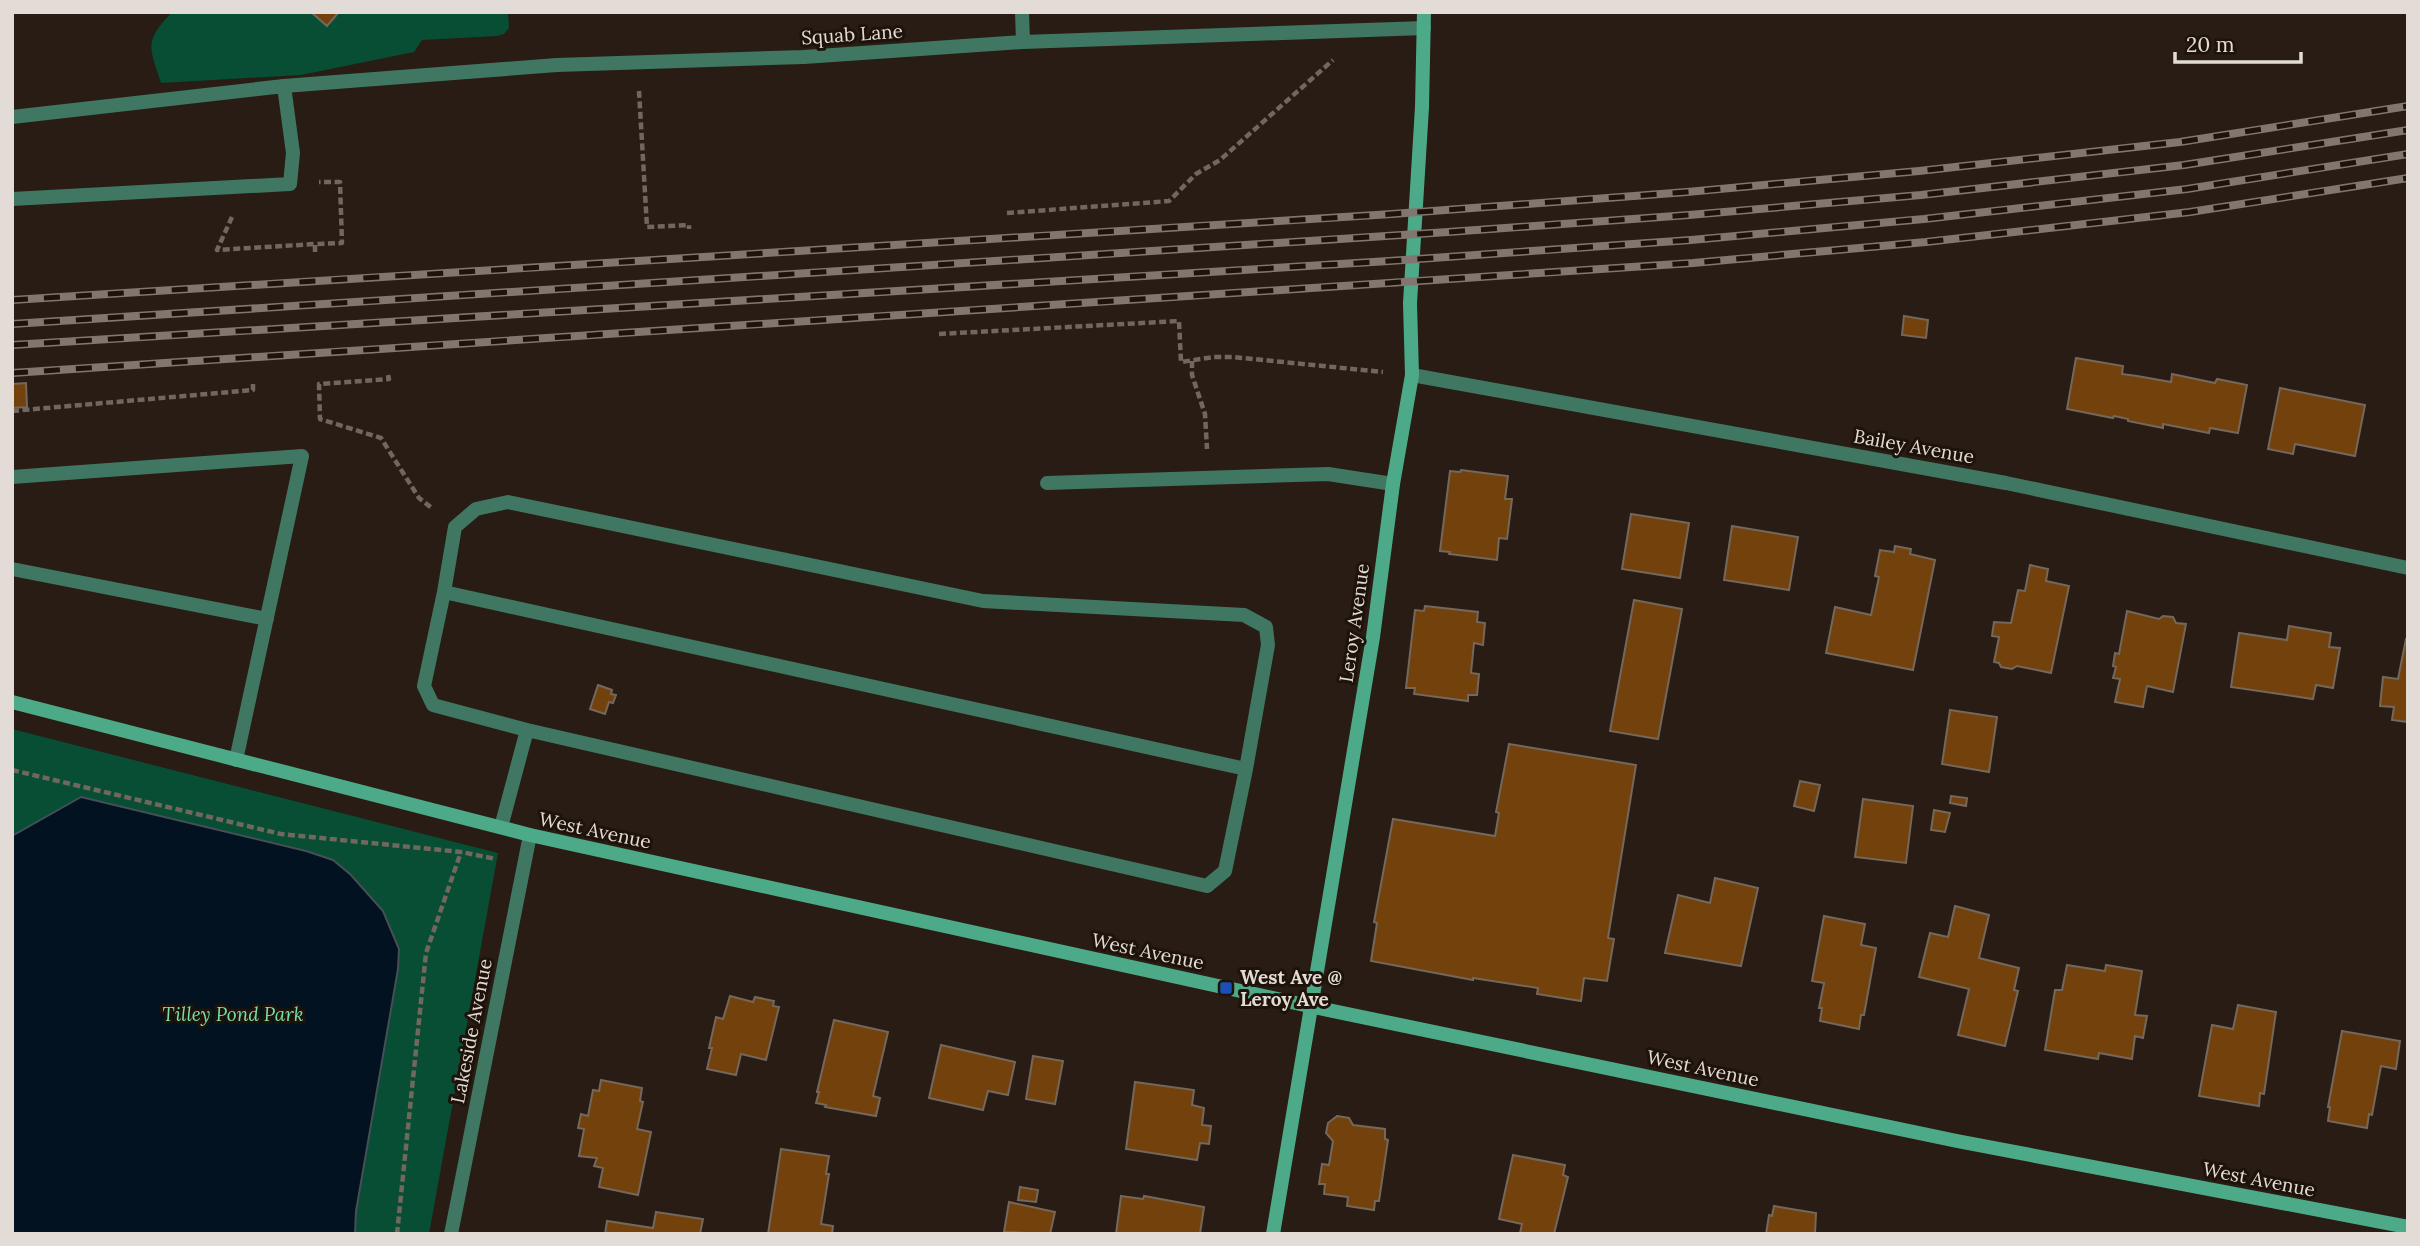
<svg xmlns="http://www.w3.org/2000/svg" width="2420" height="1246" viewBox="0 0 2420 1246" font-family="Lora,serif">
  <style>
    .green { fill: #074e34 }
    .water { fill: #031220; stroke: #464e56; stroke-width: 2 }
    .building { fill: #73420c; stroke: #74675c; stroke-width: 2 }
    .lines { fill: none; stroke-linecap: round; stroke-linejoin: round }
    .path { stroke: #71675f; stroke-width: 4.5; stroke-dasharray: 7 3.5; stroke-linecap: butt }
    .lane { stroke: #407762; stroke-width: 14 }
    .street { stroke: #407762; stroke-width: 14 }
    .secondary { stroke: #4daa88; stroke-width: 14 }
    .rail-casing { stroke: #817770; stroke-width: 8 }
    .rail { stroke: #1e130b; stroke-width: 5; stroke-dasharray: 16; stroke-linecap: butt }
    .transit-dot { fill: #1a4fb4; stroke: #1e130b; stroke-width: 2.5 }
    .labels { text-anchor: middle; stroke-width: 6; stroke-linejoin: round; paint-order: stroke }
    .street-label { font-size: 19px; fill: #e3dbd5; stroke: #1e130b }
    .poi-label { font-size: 19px; font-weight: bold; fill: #e3dbd5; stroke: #1e130b; text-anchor: start }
    .park-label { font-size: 19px; font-style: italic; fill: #76dfad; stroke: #1e130b }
  </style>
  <rect width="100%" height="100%" fill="#281c14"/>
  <!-- green -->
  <path class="green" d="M 172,12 L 311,12 L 328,26 L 340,12 L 508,12 L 509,28 L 504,34 L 497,36 L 422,40 L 414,52 L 301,75 L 161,83 C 149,46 144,42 172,12 Z
    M 12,729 L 498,853 L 429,1234 L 12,1234 Z"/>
  <!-- water -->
  <path class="water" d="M 81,797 L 306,851 L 333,860 L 351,875 L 383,911 L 399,949 L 398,969 L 356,1211 L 355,1234 L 12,1234 L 12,836 Z"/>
  <!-- building -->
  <path class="building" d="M 311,12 L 339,12 L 327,26 Z
    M 1904,316 L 1928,320 L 1926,338 L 1902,335 Z
    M 2076,358 L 2123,366 L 2122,374 L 2137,376 L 2171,382 L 2172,374 L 2215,383 L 2217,379 L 2247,385 L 2238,433 L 2210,428 L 2209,433 L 2163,424 L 2163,428 L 2128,421 L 2128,419 L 2114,416 L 2113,418 L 2067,409 Z
    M 26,383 L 27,407 L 12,408 L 12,384 Z
    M 2280,388 L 2365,405 L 2355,456 L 2295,444 L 2293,454 L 2268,449 Z
    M 1461,470 L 1508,476 L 1505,499 L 1512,499 L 1507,539 L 1499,538 L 1497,560 L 1449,554 L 1450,552 L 1440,551 L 1450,471 L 1460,472 Z
    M 1631,514 L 1689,523 L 1680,578 L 1622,569 Z
    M 1732,526 L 1798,537 L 1789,590 L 1724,580 Z
    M 1895,546 L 1911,549 L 1910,554 L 1935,560 L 1913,670 L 1826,653 L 1835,607 L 1871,615 L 1879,577 L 1875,576 L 1880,550 L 1894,552 Z
    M 2030,565 L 2048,569 L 2046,581 L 2069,586 L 2051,673 L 2017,666 L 2012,669 L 2001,667 L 1999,663 L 1994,662 L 1999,637 L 1992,636 L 1994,622 L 2011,623 L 2018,590 L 2025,591 Z
    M 1634,600 L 1682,609 L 1658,739 L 1610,731 Z
    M 1425,606 L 1478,612 L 1477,622 L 1485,623 L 1483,645 L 1474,643 L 1471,673 L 1479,674 L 1477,695 L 1468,695 L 1468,701 L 1414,694 L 1415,688 L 1406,688 L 1415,610 L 1424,611 Z
    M 2127,611 L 2159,619 L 2163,616 L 2173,617 L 2176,623 L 2186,624 L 2173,692 L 2147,686 L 2143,707 L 2115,702 L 2120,679 L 2113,678 L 2116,667 L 2113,666 L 2115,653 L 2119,654 Z
    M 2289,626 L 2331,633 L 2329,647 L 2340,648 L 2333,688 L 2316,685 L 2313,699 L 2231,687 L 2239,633 L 2287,640 Z
    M 2406,639 L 2408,639 L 2408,722 L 2392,720 L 2394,707 L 2380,706 L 2383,677 L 2398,679 Z
    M 598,685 L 612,690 L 611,694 L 616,695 L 613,703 L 609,702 L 605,714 L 590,709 Z
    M 1950,710 L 1997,717 L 1989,772 L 1942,764 Z
    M 1509,744 L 1636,765 L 1608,938 L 1614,939 L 1607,981 L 1584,978 L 1581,1001 L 1537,994 L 1538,988 L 1473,978 L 1473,980 L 1371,961 L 1377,923 L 1374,922 L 1393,819 L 1495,836 L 1499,813 L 1496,812 Z
    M 1800,781 L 1820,785 L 1814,811 L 1794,806 Z
    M 1951,796 L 1967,798 L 1966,806 L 1950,803 Z
    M 1863,799 L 1913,806 L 1906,863 L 1855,857 Z
    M 1934,810 L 1950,813 L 1945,832 L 1931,830 Z
    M 1715,878 L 1758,888 L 1741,966 L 1665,953 L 1678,895 L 1710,903 Z
    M 1955,906 L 1989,915 L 1979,958 L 2019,968 L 2014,990 L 2018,991 L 2005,1046 L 1958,1035 L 1969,989 L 1919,977 L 1930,933 L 1948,937 Z
    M 1824,916 L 1865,924 L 1861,945 L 1876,948 L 1864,1015 L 1861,1015 L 1859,1029 L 1820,1021 L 1822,1008 L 1819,1008 L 1824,983 L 1812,981 Z
    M 2067,965 L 2105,971 L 2106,965 L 2142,971 L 2135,1015 L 2147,1016 L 2143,1038 L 2135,1036 L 2132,1059 L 2099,1053 L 2098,1059 L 2045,1050 L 2055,990 L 2062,990 Z
    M 730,996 L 753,1002 L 755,997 L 774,1001 L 773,1006 L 779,1007 L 766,1060 L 741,1054 L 736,1075 L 707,1069 L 712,1048 L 709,1048 L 716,1017 L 723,1019 Z
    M 2238,1005 L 2276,1012 L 2264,1094 L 2260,1093 L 2259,1106 L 2199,1096 L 2212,1025 L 2233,1029 Z
    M 834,1020 L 888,1032 L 873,1096 L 880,1098 L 876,1116 L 825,1107 L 826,1105 L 816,1103 L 819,1092 L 817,1092 Z
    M 2342,1031 L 2400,1041 L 2396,1069 L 2381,1066 L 2372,1115 L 2369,1114 L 2367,1128 L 2328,1121 L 2330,1107 L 2328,1107 Z
    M 941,1045 L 1015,1062 L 1008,1095 L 988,1091 L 983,1110 L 929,1098 Z
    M 1033,1056 L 1063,1061 L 1055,1104 L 1026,1099 Z
    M 601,1080 L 642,1088 L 640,1101 L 643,1102 L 637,1129 L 651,1132 L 638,1195 L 599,1187 L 603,1168 L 594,1166 L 597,1158 L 579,1156 L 584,1129 L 578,1128 L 581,1114 L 588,1116 L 593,1090 L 599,1091 Z
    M 1135,1082 L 1194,1090 L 1192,1105 L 1204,1108 L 1202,1125 L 1211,1126 L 1209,1144 L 1200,1143 L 1197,1160 L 1126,1149 Z
    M 1337,1116 L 1349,1118 L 1353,1125 L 1385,1129 L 1385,1139 L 1388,1140 L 1379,1201 L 1375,1201 L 1374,1210 L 1347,1206 L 1348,1197 L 1324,1194 L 1325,1184 L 1319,1184 L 1322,1164 L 1329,1165 L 1333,1141 L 1326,1133 L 1328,1123 Z
    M 781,1149 L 829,1156 L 826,1174 L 829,1174 L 821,1224 L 833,1226 L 832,1234 L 768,1234 Z
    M 1513,1155 L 1565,1165 L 1563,1175 L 1568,1177 L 1554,1234 L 1520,1233 L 1522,1224 L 1499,1219 Z
    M 1020,1187 L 1038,1190 L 1036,1202 L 1018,1200 Z
    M 1121,1196 L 1143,1199 L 1144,1196 L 1204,1207 L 1200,1234 L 1116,1234 Z
    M 1009,1202 L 1055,1212 L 1050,1234 L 1004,1232 Z
    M 1774,1206 L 1816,1213 L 1815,1234 L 1766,1234 L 1769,1215 L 1772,1216 Z
    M 656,1212 L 703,1219 L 700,1234 L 605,1234 L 607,1221 L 653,1228 Z"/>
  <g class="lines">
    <!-- path -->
    <path class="path" d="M 639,91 L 647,227 L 689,225 L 689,229
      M 1007,213 L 1169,201 L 1196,174 L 1220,160 L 1333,60
      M 232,217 L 217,250 L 315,244
      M 315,252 L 315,244 L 342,243 L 340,182 L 319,182
      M 939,334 L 1179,321 L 1181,362 L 1214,357 L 1233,357 L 1383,372
      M 1192,361 L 1192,375 L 1205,414 L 1207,449
      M 388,375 L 389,379 L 319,384 L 320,419 L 381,438 L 419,498 L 433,509
      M 12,411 L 253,390 L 253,384
      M 12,770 L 281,834 L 461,852 L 496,859
      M 397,1234 L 426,953 L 461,852"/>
    <!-- lane -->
    <path class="lane" d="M 12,117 L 284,86 L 293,153 L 290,184 L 12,199
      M 12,477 L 302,456 L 236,760
      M 1047,483 L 1328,474 L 1393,484
      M 12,569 L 267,619
      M 444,592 L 455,527 L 476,509 L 508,502 L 983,601 L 1244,615 L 1266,627 L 1268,645 L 1246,769
      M 501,827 L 527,730 L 1207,886 L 1225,871 L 1246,769 L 444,592 L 424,686 L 433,705 L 527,730"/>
    <!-- street -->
    <path class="street" d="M 1022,12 L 1023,42
      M 284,86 L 557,65 L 804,57 L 1023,42 L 1424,28
      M 1412,375 L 2006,483 L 2408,568
      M 451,1234 L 530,835"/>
    <!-- secondary -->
    <path class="secondary" d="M 12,702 L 530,835 L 1309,1006 L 1957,1141 L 2408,1227
      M 1273,1234 L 1373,637 L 1393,484 L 1412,375 L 1410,303 L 1422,107 L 1424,12"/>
    <!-- rail casing -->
    <g class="rail-casing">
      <path id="rail" d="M 12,300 L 1392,214 L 1687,192 L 1919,171 L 2180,142 L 2408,106
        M 12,324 L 1448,232 L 1689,215 L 1921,195 L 2184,165 L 2408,130
        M 12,345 L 1389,261 L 1691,240 L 1924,219 L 2187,189 L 2408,154
        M 12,373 L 1693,263 L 1926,242 L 2190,212 L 2408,178"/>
    </g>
    <!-- rail -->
    <use href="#rail" class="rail"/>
  </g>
  <!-- markers -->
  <rect class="transit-dot" x="1219" y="981" width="14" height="14" rx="3.5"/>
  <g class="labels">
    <!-- street labels -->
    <g class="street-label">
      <text transform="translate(852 34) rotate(-4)" y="7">Squab Lane</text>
      <text transform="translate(1914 446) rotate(10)" y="7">Bailey Avenue</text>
      <text transform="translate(1354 623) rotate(-82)" y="7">Leroy Avenue</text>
      <text transform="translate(595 830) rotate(12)" y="7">West Avenue</text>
      <text transform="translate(1148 951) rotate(12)" y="7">West Avenue</text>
      <text transform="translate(471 1031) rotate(-79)" y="7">Lakeside Avenue</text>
      <text transform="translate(1703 1068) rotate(12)" y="7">West Avenue</text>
      <text transform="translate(2259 1179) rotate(11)" y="7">West Avenue</text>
    </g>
    <!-- poi labels -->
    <g class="poi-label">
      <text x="1240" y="984">West Ave @<tspan x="1240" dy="22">Leroy Ave</tspan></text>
    </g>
    <!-- park labels -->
    <g class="park-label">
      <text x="233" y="1021">Tilley Pond Park</text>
    </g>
  </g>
  <!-- border -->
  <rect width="2420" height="1246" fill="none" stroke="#e3dbd5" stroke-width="28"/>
  <!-- scale -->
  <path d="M2175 52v10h126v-10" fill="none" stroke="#e3dbd5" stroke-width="3.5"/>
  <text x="2186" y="52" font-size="21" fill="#e3dbd5" stroke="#1e130b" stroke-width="5" paint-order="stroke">20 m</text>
</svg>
